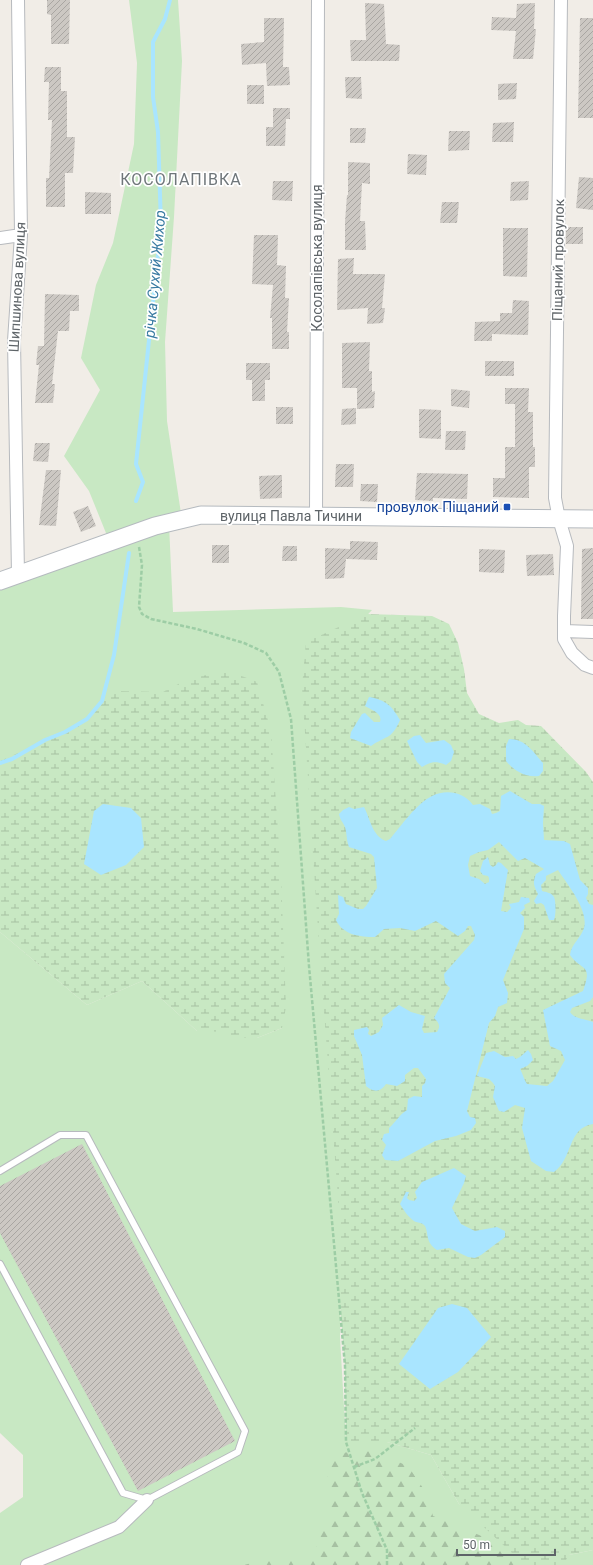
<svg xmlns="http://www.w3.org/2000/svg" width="593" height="1565" viewBox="0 0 593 1565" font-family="Roboto,sans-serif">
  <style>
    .green { fill: #c8e8c3 }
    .forest { fill: url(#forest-firs) }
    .wetland { fill: url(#wetland-marsh) }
    .water { fill: #a9e5ff }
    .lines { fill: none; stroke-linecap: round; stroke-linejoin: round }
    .stream { stroke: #a9e5ff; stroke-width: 4 }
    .building { fill: url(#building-hatch) }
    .lane-casing { stroke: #b7babe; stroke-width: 8 }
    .street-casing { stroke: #b7babe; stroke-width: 14 }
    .secondary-casing { stroke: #b5babf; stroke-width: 19 }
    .path { stroke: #9dcda5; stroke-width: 2.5; stroke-dasharray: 4 2; stroke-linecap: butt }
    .lane { stroke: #fff; stroke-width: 6 }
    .street { stroke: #fff; stroke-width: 12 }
    .secondary { stroke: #fff; stroke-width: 17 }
    .transit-dot { fill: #1a4fb4; stroke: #fff; stroke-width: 1.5 }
    .labels { text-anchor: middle; stroke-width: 3.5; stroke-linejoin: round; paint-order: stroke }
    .street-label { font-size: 14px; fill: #5e6468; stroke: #fff }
    .transit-label { font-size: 14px; fill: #164399; stroke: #fff; text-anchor: end }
    .water-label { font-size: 15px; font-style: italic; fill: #3b7ca3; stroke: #fff }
    .quarter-label { font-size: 16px; letter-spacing: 1px; fill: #6f767a; stroke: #fff }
  </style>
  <defs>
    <pattern id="forest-firs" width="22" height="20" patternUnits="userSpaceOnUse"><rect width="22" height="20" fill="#c8e8c3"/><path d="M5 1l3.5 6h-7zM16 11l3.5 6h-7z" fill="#a6c0a2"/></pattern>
    <pattern id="wetland-marsh" width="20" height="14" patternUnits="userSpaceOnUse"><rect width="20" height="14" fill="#c8e8c3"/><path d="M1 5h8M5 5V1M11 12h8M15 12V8" fill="none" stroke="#a6c0a2"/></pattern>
    <pattern id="building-hatch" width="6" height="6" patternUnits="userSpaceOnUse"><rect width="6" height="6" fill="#ccc8c3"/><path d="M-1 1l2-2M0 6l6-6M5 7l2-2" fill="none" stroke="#a9a6a2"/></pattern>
  </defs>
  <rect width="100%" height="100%" fill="#f1ede7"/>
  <!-- green -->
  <path class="green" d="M 129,0 L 178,0 L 182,61 L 174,217 L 165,342 L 167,421 L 182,520 L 169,524 L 173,612 L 341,607 L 372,610 L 312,674 L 342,1213 L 340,1337 L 346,1442 L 387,1442 L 431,1455 L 459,1504 L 569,1555 L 593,1550 L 593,1565 L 0,1565 L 0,1513 L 23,1497 L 23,1455 L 0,1433 L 0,932 L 87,1005 L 142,981 L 197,1031 L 224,1031 L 257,1038 L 282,1028 L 163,692 L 97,712 L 67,731 L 0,763 L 0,583 L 112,537 L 106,533 L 89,491 L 64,456 L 100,390 L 81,358 L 96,285 L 113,243 L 134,144 L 137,63 Z"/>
  <!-- forest -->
  <path class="forest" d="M 372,1451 L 408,1466 L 427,1494 L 433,1516 L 496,1542 L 520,1565 L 244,1565 L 255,1562 L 312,1558 L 329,1514 L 327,1466 L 337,1453 Z"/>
  <!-- wetland -->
  <path class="wetland" d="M 367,614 L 432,616 L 449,624 L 458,643 L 464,669 L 467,693 L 479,714 L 499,723 L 518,720 L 526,725 L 541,726 L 586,772 L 593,782 L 593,1550 L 569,1555 L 563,1565 L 525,1565 L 459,1504 L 431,1455 L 387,1442 L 346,1442 L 345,1366 L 339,1291 L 341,1239 L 318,930 L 302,687 L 306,642 Z
    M 226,670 L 257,682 L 271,731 L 281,874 L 286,1007 L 282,1028 L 257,1038 L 230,1037 L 224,1032 L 197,1031 L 142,981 L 87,1005 L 0,932 L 0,761 L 61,734 L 93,714 L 102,701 L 120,691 L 163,692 L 186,680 Z"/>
  <!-- water -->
  <path class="water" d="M 369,697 C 386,700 392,706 400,720 C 397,727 393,735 385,738 C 380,741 376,742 371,746 L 350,738 L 351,732 L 362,714 L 365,713 L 374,722 L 380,722 C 383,713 371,710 365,706 Z
    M 420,735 L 426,743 L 444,740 L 451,745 L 454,752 L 451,761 L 446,765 C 437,761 431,761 422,767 L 417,762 L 407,741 L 414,736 Z
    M 509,739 C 526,739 533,752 543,763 L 543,771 L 539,776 C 526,778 514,771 506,761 L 506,746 Z
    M 510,791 L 532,804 L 540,804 L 544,806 L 543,823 L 544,840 L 564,841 L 570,844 L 580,880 L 588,888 L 588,894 L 586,898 L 589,904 L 593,905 L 593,997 L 590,1001 L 572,1008 L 570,1012 C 574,1019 586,1019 593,1022 L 593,1124 C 567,1128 573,1159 554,1172 L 546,1171 L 531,1161 L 522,1128 L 525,1108 L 515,1105 L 504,1112 L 499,1111 L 493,1097 L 495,1086 L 493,1083 L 489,1079 L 477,1076 L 486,1053 L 494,1051 L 505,1057 L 513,1056 L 516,1059 L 520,1057 L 528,1050 L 531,1054 L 533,1060 L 527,1066 L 520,1069 C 523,1074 524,1080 527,1084 L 547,1086 L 553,1081 L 565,1060 L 561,1051 L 550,1046 L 543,1010 L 583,991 C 593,963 582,972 570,955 C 571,944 581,938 584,928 C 589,910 567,884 558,870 L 546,876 L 546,880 L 541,885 L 542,891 C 546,892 552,893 554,897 C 556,901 556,916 554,920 L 549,920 L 544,905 L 541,903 L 536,904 L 534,901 L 538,894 C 533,885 533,882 536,874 L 544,869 L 525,858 L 518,861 L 499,842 L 488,850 L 479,852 L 470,856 L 468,865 L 470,876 L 479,879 L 485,884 L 489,882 L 489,878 L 488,876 L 483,875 L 480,871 L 483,861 L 488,857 L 490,865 L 493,867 L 496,865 L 498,862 L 501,863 L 508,870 L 501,911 L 507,912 L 511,908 L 509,904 L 519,902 L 521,897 L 529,898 L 530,902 L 524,905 L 525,908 L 520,913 L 524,917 L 524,929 L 503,980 L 508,993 L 507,1003 L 498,1007 L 495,1016 L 489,1023 L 467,1111 L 470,1117 L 475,1118 L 476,1123 L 471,1130 L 456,1136 L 435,1141 L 398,1161 L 385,1160 L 382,1155 L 386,1145 L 382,1140 L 384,1134 L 389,1133 L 389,1128 C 396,1122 399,1115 407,1110 L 408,1099 L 414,1096 L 422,1097 L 422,1086 L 425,1083 L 426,1079 L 418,1068 L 414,1068 L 405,1075 L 405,1081 L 397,1086 L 386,1084 C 380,1093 373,1092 366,1086 L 362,1055 L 354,1036 L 354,1030 L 367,1027 L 369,1030 L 368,1034 L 371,1036 L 379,1032 L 383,1025 L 382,1018 L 399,1005 L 411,1012 L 425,1016 L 422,1029 L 424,1033 L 437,1032 C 441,1026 439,1023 434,1018 L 450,988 L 445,983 L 444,974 L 474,940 L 475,935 L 471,926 L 468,926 L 465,931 L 458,936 L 436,921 L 415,931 L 400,928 L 384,929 L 375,937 C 360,937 343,935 336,920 L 339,914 L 338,895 L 343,897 L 346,904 L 358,909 L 363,909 L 366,906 L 377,888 L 374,857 L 371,854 L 349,847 C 346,839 347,833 345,827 C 343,822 340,820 339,814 L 343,810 L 349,807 L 354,809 L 364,807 C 370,818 372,836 386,841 L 390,839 C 401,826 416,804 432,796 C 446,789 464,792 473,805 L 480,804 L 490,809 L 492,814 L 496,813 L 500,811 L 501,796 Z
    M 103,804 L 131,808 L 141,818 L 144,847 L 126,865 L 101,875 L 84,864 L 94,811 Z
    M 454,1168 L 466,1176 L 464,1183 L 452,1208 L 461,1224 L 475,1231 L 497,1227 L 505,1231 L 505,1237 L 481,1255 L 475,1258 L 468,1257 L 449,1248 L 437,1250 C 425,1242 429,1234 425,1226 C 422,1222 417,1223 414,1221 C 408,1217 403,1209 400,1204 L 406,1192 L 409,1192 L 407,1198 L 409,1200 L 414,1201 L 417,1198 L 415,1192 L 422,1182 Z
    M 452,1304 L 467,1308 L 491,1337 L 458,1372 L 430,1389 L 399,1364 L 438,1308 Z"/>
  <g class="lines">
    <!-- stream -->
    <path class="stream" d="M 136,501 L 143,482 L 136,464 L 161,226 L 158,132 L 153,97 L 153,42 L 165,19 L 170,0
      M 0,763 L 12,759 L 45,740 L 65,732 L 87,719 L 102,701 L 114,655 L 129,553"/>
  </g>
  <!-- building -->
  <path class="building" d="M 47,0 L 70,0 L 69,44 L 51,44 L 51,15 L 47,14 Z
    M 365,3 L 384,4 L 386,44 L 400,45 L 399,61 L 351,61 L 350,40 L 366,40 Z
    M 535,3 L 534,29 L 536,29 L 533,59 L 513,59 L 516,31 L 491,30 L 492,17 L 516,18 L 517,4 Z
    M 264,18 L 284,18 L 283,67 L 289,67 L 290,85 L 267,86 L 266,63 L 242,65 L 241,44 L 264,42 Z
    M 580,18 L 593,18 L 593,118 L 578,118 Z
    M 45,67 L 61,67 L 61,91 L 67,91 L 67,137 L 75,137 L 73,173 L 65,173 L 65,207 L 46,207 L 46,178 L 49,178 L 52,120 L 48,120 L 49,82 L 44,82 Z
    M 345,77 L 361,77 L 362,99 L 346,98 Z
    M 517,83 L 516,99 L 498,100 L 498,84 Z
    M 247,85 L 264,85 L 264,104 L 247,104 Z
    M 273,108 L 290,108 L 290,119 L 286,119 L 285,146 L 266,146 L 266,127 L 273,127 Z
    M 514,122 L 513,142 L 492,142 L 493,123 Z
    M 350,128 L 366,128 L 365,143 L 350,143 Z
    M 449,131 L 470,131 L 469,150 L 448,151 Z
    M 408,154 L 427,155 L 426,175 L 407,174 Z
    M 348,162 L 370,163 L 370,184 L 362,183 L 360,221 L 365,221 L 366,250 L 345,250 L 345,222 L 347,195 L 348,195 Z
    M 579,177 L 593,178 L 593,210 L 576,208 Z
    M 273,181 L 293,181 L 292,201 L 272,200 Z
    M 529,181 L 528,200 L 510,201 L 511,182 Z
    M 85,192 L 111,193 L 111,214 L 85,214 Z
    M 442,202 L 459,202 L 457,223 L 440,223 Z
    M 566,227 L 583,227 L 583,244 L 566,244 Z
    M 503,228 L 528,228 L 527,277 L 503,276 Z
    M 254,235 L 278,235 L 277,265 L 286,266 L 285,298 L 289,298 L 287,332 L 289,332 L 289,349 L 272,349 L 272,318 L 270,318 L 273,285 L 252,284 Z
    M 354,258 L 353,274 L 385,274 L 382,308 L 385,308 L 383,323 L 367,324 L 368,308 L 337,310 L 338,259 Z
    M 45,294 L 79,295 L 79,311 L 70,311 L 69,331 L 58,331 L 52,384 L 55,384 L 53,403 L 35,403 L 39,365 L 36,365 L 38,346 L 44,346 Z
    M 513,300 L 529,301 L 528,335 L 492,334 L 492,341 L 474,341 L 475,322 L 500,321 L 500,313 L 512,313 Z
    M 370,342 L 369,371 L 372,371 L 372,392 L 375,391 L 374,408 L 357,409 L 357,388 L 342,388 L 342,343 Z
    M 485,361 L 514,361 L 514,376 L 485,376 Z
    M 246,363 L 270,363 L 270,380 L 265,380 L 265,401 L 252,401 L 252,380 L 246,380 Z
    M 505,388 L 529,388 L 528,412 L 533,412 L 533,447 L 535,447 L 535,467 L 529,467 L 529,498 L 493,497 L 493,478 L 505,478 L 505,447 L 515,447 L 515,404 L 505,404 Z
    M 451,389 L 470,391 L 469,408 L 451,406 Z
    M 276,407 L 293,407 L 293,424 L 276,424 Z
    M 356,408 L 356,424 L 341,425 L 342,409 Z
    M 419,409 L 441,410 L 441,439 L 419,438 Z
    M 446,431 L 466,431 L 465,450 L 445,450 Z
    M 35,443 L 50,443 L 48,462 L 33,461 Z
    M 336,464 L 354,464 L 353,487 L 335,487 Z
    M 46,470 L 61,470 L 56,526 L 39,525 Z
    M 417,473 L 468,474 L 467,499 L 433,498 L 433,501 L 415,500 Z
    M 282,475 L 282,498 L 260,499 L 259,476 Z
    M 361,484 L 378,484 L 377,502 L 360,501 Z
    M 88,506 L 96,526 L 81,532 L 73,512 Z
    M 350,541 L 378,542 L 377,560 L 346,559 L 344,578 L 325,579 L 325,548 L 350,549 Z
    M 212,545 L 229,545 L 229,563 L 212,563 Z
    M 283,546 L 297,546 L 297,561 L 282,561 Z
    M 593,548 L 593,619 L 581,619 L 582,549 Z
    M 479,549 L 505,550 L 504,573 L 479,572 Z
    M 553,554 L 554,575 L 527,576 L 526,555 Z
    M 82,1144 L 235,1441 L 138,1491 L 0,1233 L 0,1186 Z"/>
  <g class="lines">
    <!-- lane casing -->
    <g class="lane-casing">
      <path id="lane" d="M 0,1171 L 60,1135 L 86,1135 L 245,1431 L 238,1452 L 147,1500 L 123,1493 L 0,1264"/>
    </g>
    <!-- street casing -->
    <g class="street-casing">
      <path id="street" d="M 18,0 L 21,235 L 14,341 L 18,574
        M 561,0 L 555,498 L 559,519 L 567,546 L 564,616 L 564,639 L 572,653 L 585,665 L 593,668
        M 0,238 L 21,235
        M 316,516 L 318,0
        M 564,631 L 593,632
        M 27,1565 L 119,1527 L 147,1500"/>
    </g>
    <!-- secondary casing -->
    <g class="secondary-casing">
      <path id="secondary" d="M 0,581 L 155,526 L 201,515 L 593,519"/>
    </g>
    <!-- path -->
    <path class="path" d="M 139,547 L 142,565 L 139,607 L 142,614 L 151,619 L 197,629 L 244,643 L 266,653 L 279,672 L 291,719 L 309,966 L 345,1366 L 346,1442 L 362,1493 L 387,1550 L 387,1565
      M 354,1467 L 375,1459 L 415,1428"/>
    <!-- lane -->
    <use href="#lane" class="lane"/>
    <!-- street -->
    <use href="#street" class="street"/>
    <!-- secondary -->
    <use href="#secondary" class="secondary"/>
  </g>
  <!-- markers -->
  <rect class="transit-dot" x="503" y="503" width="8" height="8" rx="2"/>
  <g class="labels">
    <!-- street labels -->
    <g class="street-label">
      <text transform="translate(317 258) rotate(-90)" y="5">Косолапівська вулиця</text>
      <text transform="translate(558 260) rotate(-89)" y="5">Піщаний провулок</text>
      <text transform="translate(17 287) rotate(-87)" y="5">Шипшинова вулиця</text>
      <text x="291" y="521">вулиця Павла Тичини</text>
    </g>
    <!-- transit labels -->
    <g class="transit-label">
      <text x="499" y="512">провулок Піщаний</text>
    </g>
    <!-- water labels -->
    <g class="water-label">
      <text transform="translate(155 274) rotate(-85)" y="5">річка Сухий Жихор</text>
    </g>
    <!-- quarter labels -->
    <g class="quarter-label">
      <text x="181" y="185">КОСОЛАПІВКА</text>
    </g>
  </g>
  <!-- scale -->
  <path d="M457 1549v6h98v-6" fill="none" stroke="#5e6468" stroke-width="2"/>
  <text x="463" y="1549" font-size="12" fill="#5e6468" stroke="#ffffff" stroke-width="3" paint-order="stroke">50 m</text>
</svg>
